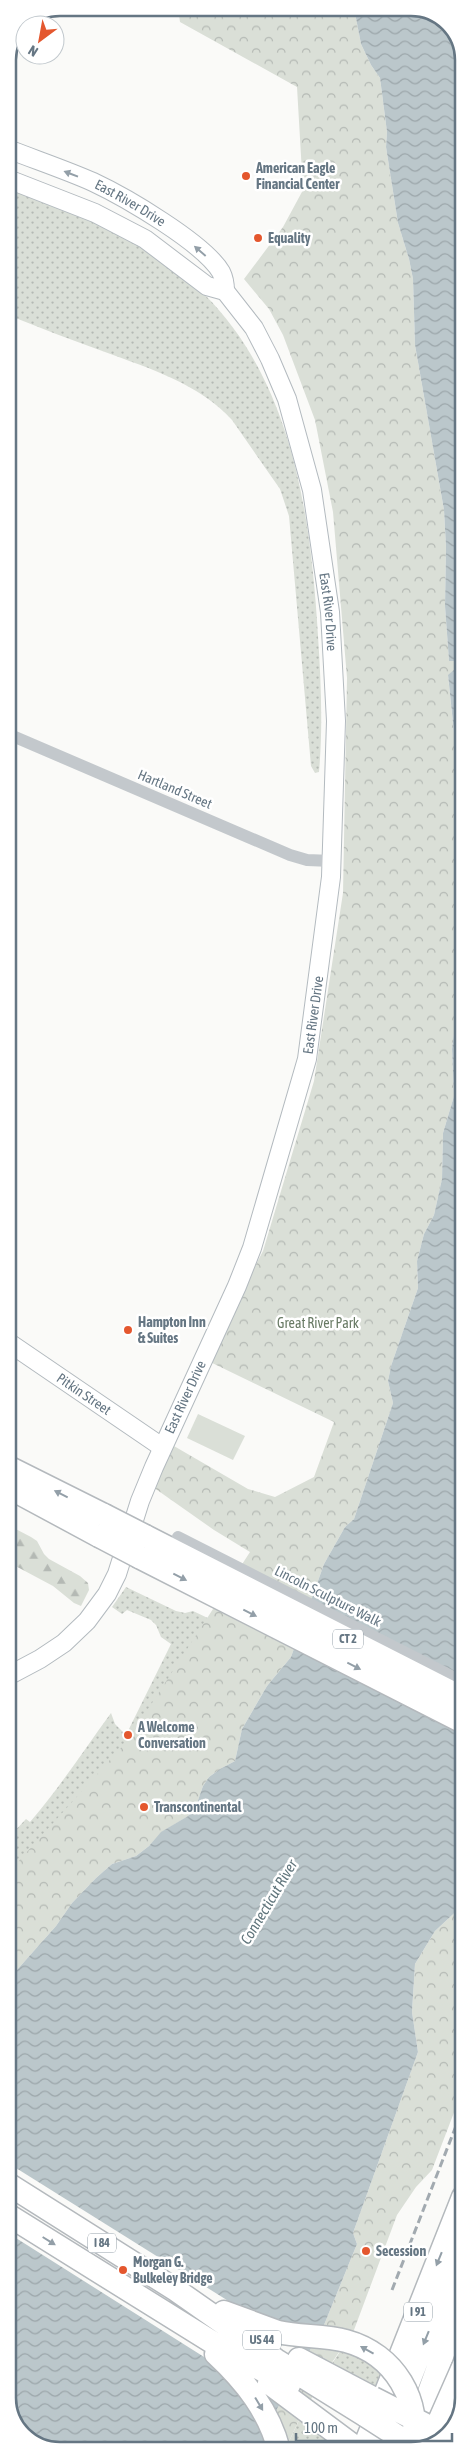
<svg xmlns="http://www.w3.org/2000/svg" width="471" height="2458" viewBox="0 0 471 2458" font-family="'Asap Condensed',sans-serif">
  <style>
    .grass { fill: url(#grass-dots) }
    .forest { fill: url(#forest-firs) }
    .park { fill: url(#park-crowns) }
    .garden { fill: #dadfd7 }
    .water { fill: url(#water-waves) }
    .pier { fill: #fafaf8 }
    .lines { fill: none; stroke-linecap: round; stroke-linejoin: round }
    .secondary-casing { stroke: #b3babf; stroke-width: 20 }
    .highway-casing { stroke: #b4b9bd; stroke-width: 25 }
    .street { stroke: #c3c8cc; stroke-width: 12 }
    .secondary { stroke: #fff; stroke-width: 18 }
    .highway { stroke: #fff; stroke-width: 22 }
    .rail { stroke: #a2aab0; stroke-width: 3; stroke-dasharray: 8 4; stroke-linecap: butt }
    .highway-bridge-casing { stroke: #b4b9bd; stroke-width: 25; stroke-linecap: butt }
    .highway-bridge { stroke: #fff; stroke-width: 22 }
    .oneway { fill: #939fa8 }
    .poi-dot { fill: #e4572e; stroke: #fff; stroke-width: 2 }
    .labels { text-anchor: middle; stroke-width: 5; stroke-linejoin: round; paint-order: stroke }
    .shield { fill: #fff; stroke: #939fa8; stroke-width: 1 }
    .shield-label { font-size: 12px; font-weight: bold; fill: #657683 }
    .poi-label { font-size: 14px; font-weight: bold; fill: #657683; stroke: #fff; text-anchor: start }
    .street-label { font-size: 14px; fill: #657683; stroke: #fff }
    .park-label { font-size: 14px; fill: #687a64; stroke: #fff }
    .water-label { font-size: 15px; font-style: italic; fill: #60757c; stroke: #fff }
    .rim { fill: none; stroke: #657683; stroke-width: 2.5 }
  </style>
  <defs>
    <pattern id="grass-dots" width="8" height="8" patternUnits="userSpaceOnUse" patternTransform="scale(1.25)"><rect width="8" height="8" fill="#dadfd7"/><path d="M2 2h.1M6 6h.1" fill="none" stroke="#b4b9b4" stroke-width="1.8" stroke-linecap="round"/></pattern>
    <pattern id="forest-firs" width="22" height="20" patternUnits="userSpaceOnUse" patternTransform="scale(1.25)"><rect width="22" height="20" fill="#dadfd7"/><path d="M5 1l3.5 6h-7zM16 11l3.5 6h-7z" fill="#b4b9b4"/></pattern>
    <pattern id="park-crowns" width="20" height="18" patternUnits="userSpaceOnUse" patternTransform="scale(1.25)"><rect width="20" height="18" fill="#dadfd7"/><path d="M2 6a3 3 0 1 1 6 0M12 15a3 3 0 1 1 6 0" fill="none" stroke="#b4b9b4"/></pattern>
    <pattern id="water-waves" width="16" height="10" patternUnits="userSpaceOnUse" patternTransform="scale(1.25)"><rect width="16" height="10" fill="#bbc7cb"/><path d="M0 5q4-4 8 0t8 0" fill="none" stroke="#9ca6aa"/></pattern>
  </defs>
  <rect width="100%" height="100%" fill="#fafaf8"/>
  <!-- grass -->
  <path class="grass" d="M 8,186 C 78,214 150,240 205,295 C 293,383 311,517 318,636 C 321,681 323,727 319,772 L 315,773 L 311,766 L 289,516 L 280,489 L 232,420 C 200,384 148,368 105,352 C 72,340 40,328 8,315 Z
    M 126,1587 L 176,1611 L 185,1613 L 193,1611 L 212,1620 L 143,1723 L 8,1885 L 8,1838 L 26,1819 L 30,1822 C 60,1787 84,1750 111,1713 L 115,1724 L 126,1735 L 171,1644 L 161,1637 L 156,1625 L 151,1620 L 127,1610 L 122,1614 L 112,1607 Z
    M 343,2347 L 384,2371 L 377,2389 L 363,2379 L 331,2365 Z
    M 301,2416 L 343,2450 L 285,2450 Z"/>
  <!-- forest -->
  <path class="forest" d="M 8,1525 L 31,1537 L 37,1541 L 44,1554 L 49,1559 L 80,1576 L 88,1583 L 89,1590 L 81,1606 L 74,1603 L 53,1586 L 8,1562 Z"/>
  <!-- park -->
  <path class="park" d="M 178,8 L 354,8 L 361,44 L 371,65 L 380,78 L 387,132 L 386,147 L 398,223 L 409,259 L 413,279 L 415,345 L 444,510 L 446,547 L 445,606 L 449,661 L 454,661 L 455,669 L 448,676 L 456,752 L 460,814 L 459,836 L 463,874 L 456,881 L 461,972 L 456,991 L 456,1017 L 452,1049 L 454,1096 L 443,1133 L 442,1179 L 434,1215 L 424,1234 L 417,1261 L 418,1288 L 391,1366 L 388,1381 L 393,1403 L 354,1519 L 345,1527 L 324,1564 L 291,1657 L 267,1686 L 242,1729 L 235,1761 L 220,1769 L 209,1777 L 203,1786 L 197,1803 L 188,1816 L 162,1832 L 149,1846 L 136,1856 L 112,1864 L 96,1878 L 72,1903 L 56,1926 L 8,1980 L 8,1873 L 128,1740 L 250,1552 L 214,1530 L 150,1485 L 167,1442 L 248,1489 L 275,1497 L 314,1477 L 334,1422 L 206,1360 L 263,1251 L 314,1081 L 343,893 L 347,678 L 333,512 L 315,420 L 283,335 L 269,309 L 244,279 L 283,227 L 303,190 L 297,87 L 180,22 Z
    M 463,1905 L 463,2089 L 432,2170 L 416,2187 L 397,2215 L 354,2330 L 333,2361 L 298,2422 L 285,2450 L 263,2450 L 277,2409 L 324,2325 L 357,2244 L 353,2233 L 418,2052 L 412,2012 L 415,1964 L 435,1931 Z"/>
  <!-- garden -->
  <path class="garden" d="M 198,1414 L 245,1436 L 233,1460 L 187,1438 Z"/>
  <!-- water -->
  <path class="water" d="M 354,8 L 417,8 L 448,23 L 463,53 L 463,860 L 460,855 L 460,814 L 456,752 L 448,675 L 455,669 L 454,661 L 449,661 L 445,606 L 446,547 L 444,510 L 415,345 L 413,279 L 409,259 L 398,223 L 386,147 L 387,132 L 380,78 L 371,65 L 361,44 Z
    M 463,874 L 463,1905 L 435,1931 L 415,1964 L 412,2012 L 418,2052 L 353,2233 L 357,2244 L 324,2325 L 277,2409 L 263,2450 L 54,2450 L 23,2435 L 8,2405 L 8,1980 L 56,1926 L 72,1903 L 96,1878 L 112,1864 L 136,1856 L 149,1846 L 161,1832 L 188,1816 L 197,1803 L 203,1786 L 209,1777 L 220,1769 L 235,1761 L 242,1729 L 267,1686 L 291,1657 L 324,1564 L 345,1527 L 354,1519 L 393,1403 L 388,1381 L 391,1366 L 418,1288 L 417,1261 L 424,1234 L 434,1215 L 442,1179 L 443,1133 L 454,1096 L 452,1049 L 456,1017 L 456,991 L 461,972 L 456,881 Z"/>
  <!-- pier -->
  <path class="pier" d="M 8,2163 L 238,2307 L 312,2353 L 262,2393 L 259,2417 L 212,2362 L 8,2233 Z"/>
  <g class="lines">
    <!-- secondary casing -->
    <g class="secondary-casing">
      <g id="secondary">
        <path id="s1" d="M 8,149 C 36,160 66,170 93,182 C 125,197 204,243 221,272 C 224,278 225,284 225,291"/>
        <path id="s2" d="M 8,179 L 95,213 L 145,239 L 207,286 L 225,291 L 254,328 L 270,359 L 287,399 L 312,490 L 330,612 L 336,721 L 331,877 L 307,1059 L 252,1248 L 237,1286 L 154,1467 L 140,1501 L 117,1574 L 107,1594 L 87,1621 L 64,1643 L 40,1659 L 8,1676"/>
        <path id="s3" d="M 8,1342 L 162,1447"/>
      </g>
    </g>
    <!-- highway casing -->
    <g class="highway-casing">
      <path id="highway" d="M 8,1467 L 104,1515
        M 8,1487 L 99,1536
        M 145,1536 L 463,1698
        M 139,1557 L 463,1722
        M 8,2184 L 176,2290 L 276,2360 L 366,2416
        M 8,2215 L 212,2342 L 289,2385
        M 224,2312 L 278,2332
        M 216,2354 C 245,2381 269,2411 279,2450
        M 299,2359 L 373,2398
        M 269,2383 L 359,2450
        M 416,2439 L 423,2409 L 463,2298
        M 363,2450 L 463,2197
        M 385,2450 L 396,2414 L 463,2244"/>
    </g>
    <!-- street -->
    <path class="street" d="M 8,734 L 290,855 L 307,860 L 332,861
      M 178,1537 L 463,1682"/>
    <!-- secondary -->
    <use href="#secondary" class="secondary"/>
    <!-- highway -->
    <use href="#highway" class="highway"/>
    <!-- rail -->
    <path class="rail" d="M 392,2290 L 463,2108"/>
    <!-- highway-bridge casing -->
    <g class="highway-bridge-casing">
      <path id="highway-bridge" d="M 104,1515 L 145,1536
        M 99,1536 L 139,1557
        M 278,2332 C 300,2337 324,2335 346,2341 C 394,2354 423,2401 412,2450
        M 373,2398 L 424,2424
        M 366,2416 L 419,2450
        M 429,2444 L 463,2367"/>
    </g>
    <!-- highway-bridge -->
    <use href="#highway-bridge" class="highway-bridge"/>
  </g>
  <!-- one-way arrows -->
  <defs><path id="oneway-solid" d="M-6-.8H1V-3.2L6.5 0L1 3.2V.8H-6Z" transform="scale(1.25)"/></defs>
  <g class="oneway">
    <use href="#oneway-solid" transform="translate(71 174) rotate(-159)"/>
    <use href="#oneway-solid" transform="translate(200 251) rotate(-139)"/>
    <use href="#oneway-solid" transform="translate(61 1494) rotate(-153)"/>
    <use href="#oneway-solid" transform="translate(180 1577) rotate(27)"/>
    <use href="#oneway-solid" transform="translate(250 1613) rotate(27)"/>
    <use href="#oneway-solid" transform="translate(354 1666) rotate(27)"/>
    <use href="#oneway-solid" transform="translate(49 2241) rotate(32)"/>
    <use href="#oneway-solid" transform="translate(439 2259) rotate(112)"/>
    <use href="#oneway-solid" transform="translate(426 2338) rotate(112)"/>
    <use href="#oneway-solid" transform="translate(367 2350) rotate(-151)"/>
    <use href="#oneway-solid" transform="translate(259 2404) rotate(59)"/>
  </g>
  <!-- markers -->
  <g class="poi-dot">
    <circle cx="246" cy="176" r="5"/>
    <circle cx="258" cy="238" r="5"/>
    <circle cx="128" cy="1330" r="5"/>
    <circle cx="128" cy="1735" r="5"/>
    <circle cx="144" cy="1807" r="5"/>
    <circle cx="366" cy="2251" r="5"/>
    <circle cx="123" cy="2270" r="5"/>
  </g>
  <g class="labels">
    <!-- shield labels -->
    <g class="shield">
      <rect x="333" y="1629.5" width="30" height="19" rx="4"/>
      <rect x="88" y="2233.5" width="28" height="19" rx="4"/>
      <rect x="404" y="2302.5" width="28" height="19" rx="4"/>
      <rect x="243" y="2330.5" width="38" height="19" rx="4"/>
    </g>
    <g class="shield-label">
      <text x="348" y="1643">CT 2</text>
      <text x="102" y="2247">I 84</text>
      <text x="418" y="2316">I 91</text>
      <text x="262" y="2344">US 44</text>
    </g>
    <!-- poi labels -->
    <g class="poi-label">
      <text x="256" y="173">American Eagle<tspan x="256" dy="16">Financial Center</tspan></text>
      <text x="268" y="243">Equality</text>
      <text x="138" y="1327">Hampton Inn<tspan x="138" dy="16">&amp; Suites</tspan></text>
      <text x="138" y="1732">A Welcome<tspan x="138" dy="16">Conversation</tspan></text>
      <text x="154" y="1812">Transcontinental</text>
      <text x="376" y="2256">Secession</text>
      <text x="133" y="2267">Morgan G.<tspan x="133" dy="16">Bulkeley Bridge</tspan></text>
    </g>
    <!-- street labels -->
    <g class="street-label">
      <text dy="5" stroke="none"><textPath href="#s1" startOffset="134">East River Drive</textPath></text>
      <text dy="5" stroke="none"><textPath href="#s2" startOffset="589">East River Drive</textPath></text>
      <text transform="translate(175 789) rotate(23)" y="5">Hartland Street</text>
      <text transform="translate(313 1015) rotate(-82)" y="5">East River Drive</text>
      <text dy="5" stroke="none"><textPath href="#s3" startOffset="92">Pitkin Street</textPath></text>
      <text transform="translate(185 1397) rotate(-65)" y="5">East River Drive</text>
      <text transform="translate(328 1596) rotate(27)" y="5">Lincoln Sculpture Walk</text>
    </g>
    <!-- park labels -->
    <g class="park-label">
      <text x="318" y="1328">Great River Park</text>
    </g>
    <!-- water labels -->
    <g class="water-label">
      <text transform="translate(269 1902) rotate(-59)" y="5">Connecticut River</text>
    </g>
  </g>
  <!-- crop -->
  <path d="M0 0H471V2458H0ZM60 16H411A44 44 0 0 1 455 60V2398A44 44 0 0 1 411 2442H60A44 44 0 0 1 16 2398V60A44 44 0 0 1 60 16Z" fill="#fff" fill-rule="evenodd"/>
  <path class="rim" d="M60 16H411A44 44 0 0 1 455 60V2398A44 44 0 0 1 411 2442H60A44 44 0 0 1 16 2398V60A44 44 0 0 1 60 16Z"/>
  <!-- north arrow -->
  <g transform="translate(40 40) rotate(212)"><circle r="24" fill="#ffffff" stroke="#c1c8cd"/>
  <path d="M0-4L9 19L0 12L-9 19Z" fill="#e4572e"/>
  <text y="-8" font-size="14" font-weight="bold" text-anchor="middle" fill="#657683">N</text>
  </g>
  <!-- scale -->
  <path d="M296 2433v8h156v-8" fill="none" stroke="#657683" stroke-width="2.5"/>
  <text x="304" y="2433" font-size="15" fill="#657683" stroke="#ffffff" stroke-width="4" paint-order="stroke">100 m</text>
</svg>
